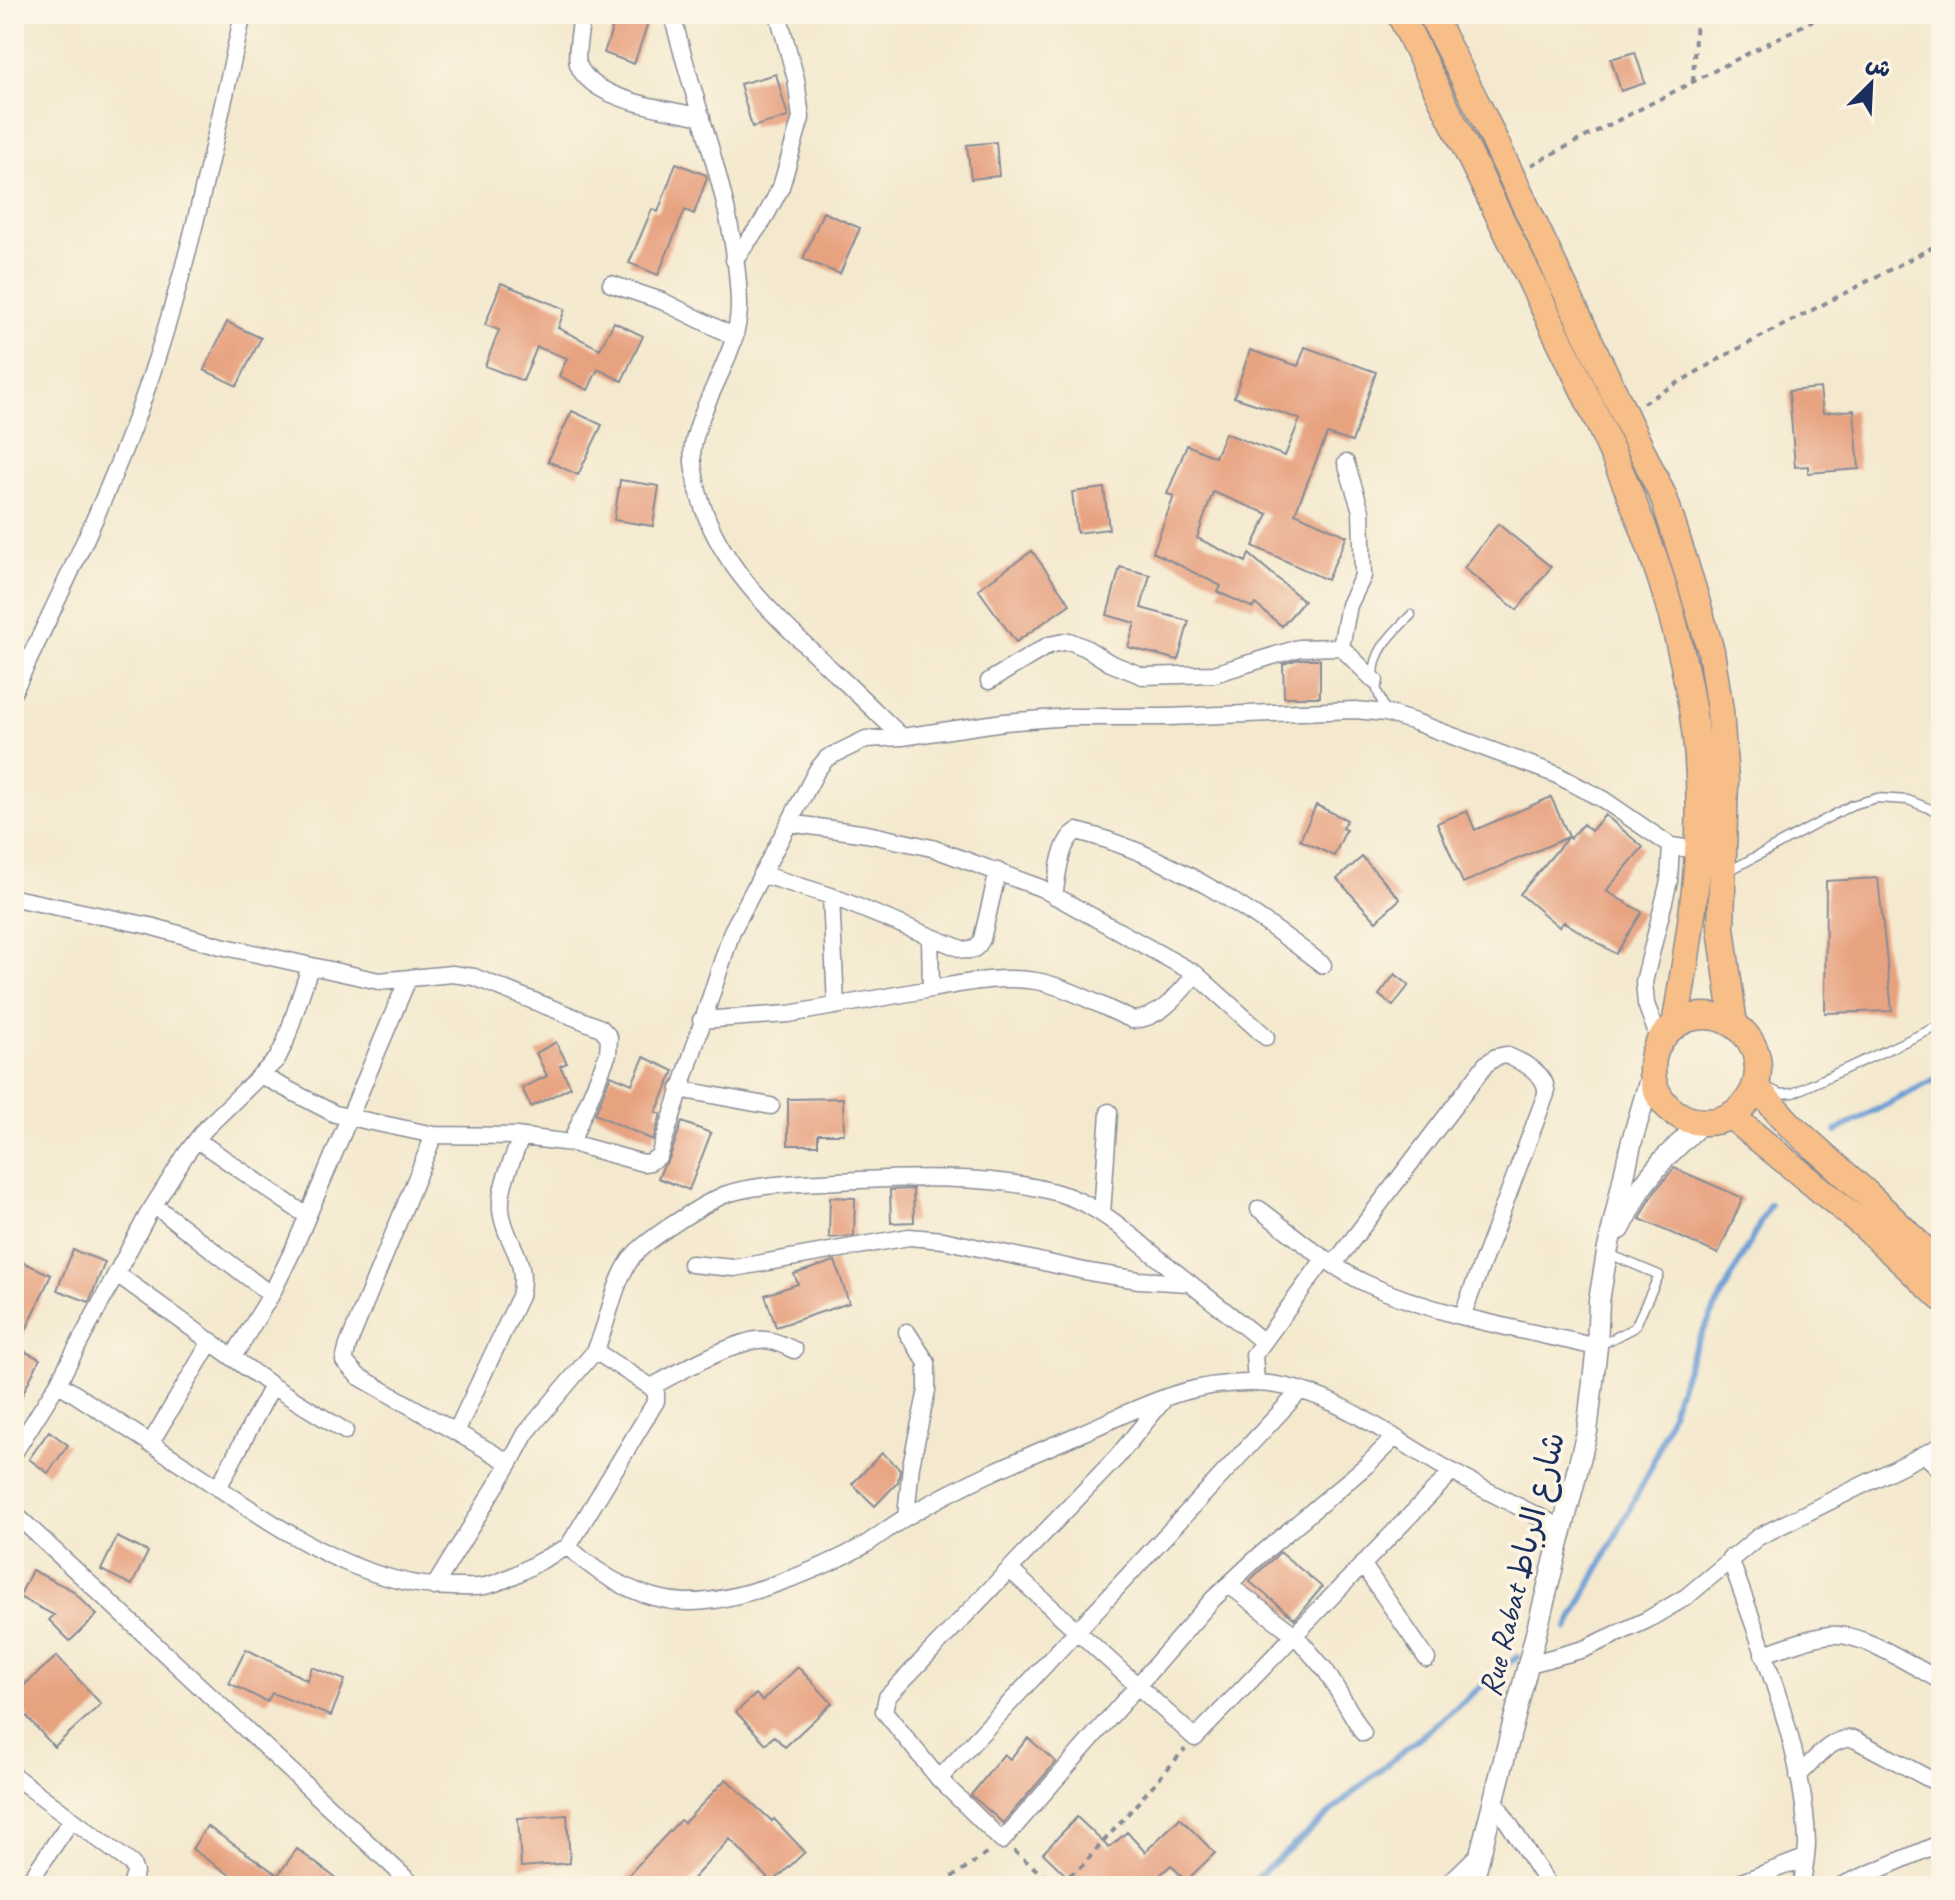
<svg xmlns="http://www.w3.org/2000/svg" width="1955" height="1900" viewBox="0 0 1955 1900" font-family="Caveat,'Playpen Sans Arabic',sans-serif">
  <style>
    .lines { fill: none; stroke-linecap: round; stroke-linejoin: round }
    .stream { stroke: #699cd4; stroke-width: 6 }
    .building { fill: #e7a280 }
    .service-casing { stroke: #888c96; stroke-width: 11 }
    .minor-casing { stroke: #888c96; stroke-width: 19 }
    .tertiary-casing { stroke: #888c96; stroke-width: 23 }
    .trunk-casing { stroke: #888c96; stroke-width: 29 }
    .path { stroke: #888c96; stroke-width: 4; stroke-dasharray: 6 6; stroke-linecap: butt }
    .service { stroke: #fff; stroke-width: 8 }
    .minor { stroke: #fff; stroke-width: 16 }
    .tertiary { stroke: #fff; stroke-width: 20 }
    .trunk { stroke: #f7be88; stroke-width: 26 }
    .labels { text-anchor: middle; stroke-width: 7; stroke-linejoin: round; paint-order: stroke }
    .street-label { font-size: 32px; fill: #1b2f5e; stroke: #fcf5e5 }
  </style>
  <rect width="100%" height="100%" fill="#fcf5e5"/>
  <filter id="ink" filterUnits="userSpaceOnUse"><feTurbulence type="fractalNoise" baseFrequency=".0125" numOctaves="2"/><feDisplacementMap in="SourceGraphic" scale="16" xChannelSelector="R" yChannelSelector="G"/><feConvolveMatrix kernelMatrix="1 2 1 2 8 2 1 2 1" color-interpolation-filters="sRGB"/></filter>
  <filter id="wash" filterUnits="userSpaceOnUse"><feTurbulence type="fractalNoise" baseFrequency=".006" numOctaves="4" result="noise"/><feDisplacementMap in="SourceGraphic" scale="32" xChannelSelector="R" yChannelSelector="G"/><feGaussianBlur stdDeviation="1.8" result="paint"/><feColorMatrix in="noise" values="0 0 0 0 0 0 0 0 0 0 0 0 0 0 0 0 0 1.4 0 .05"/><feComposite in="paint" operator="in"/></filter>
  <g filter="url(#wash)">
    <rect width="100%" height="100%" fill="#f4e9ce"/>
    <g class="lines">
      <!-- stream -->
      <path class="stream" d="M 1836,1131 L 1941,1076
        M 1567,1629 L 1651,1468 L 1693,1351 L 1770,1204
        M 1247,1886 L 1354,1792 L 1517,1657"/>
    </g>
    <g id="blocks">
      <!-- building -->
      <path class="building" d="M 617,14 L 631,14 L 649,20 L 634,64 L 604,53 Z
        M 1635,52 L 1645,83 L 1621,91 L 1611,59 Z
        M 776,74 L 788,117 L 752,127 L 740,84 Z
        M 996,142 L 999,176 L 971,179 L 967,145 Z
        M 676,163 L 706,175 L 707,178 L 694,214 L 685,210 L 658,275 L 629,263 L 652,209 L 658,212 Z
        M 823,212 L 860,228 L 840,274 L 803,259 Z
        M 501,283 L 565,309 L 558,328 L 600,349 L 614,322 L 643,336 L 622,381 L 598,369 L 588,390 L 559,376 L 567,358 L 537,347 L 523,381 L 485,366 L 499,330 L 485,325 Z
        M 227,322 L 261,338 L 237,386 L 204,370 Z
        M 1305,347 L 1376,372 L 1352,442 L 1327,434 L 1295,513 L 1347,536 L 1327,580 L 1253,546 L 1268,514 L 1213,492 L 1197,538 L 1246,562 L 1249,554 L 1304,601 L 1282,626 L 1255,604 L 1253,608 L 1218,592 L 1221,586 L 1153,552 L 1174,496 L 1167,494 L 1187,445 L 1215,457 L 1225,433 L 1285,456 L 1300,419 L 1234,397 L 1250,350 L 1298,366 Z
        M 1820,388 L 1823,413 L 1854,410 L 1859,469 L 1808,473 L 1808,466 L 1795,467 L 1789,391 Z
        M 572,411 L 602,425 L 578,475 L 548,461 Z
        M 620,480 L 659,486 L 653,526 L 614,520 Z
        M 1104,488 L 1109,529 L 1077,533 L 1072,492 Z
        M 1498,524 L 1551,567 L 1517,610 L 1464,568 Z
        M 1032,551 L 1070,604 L 1016,642 L 978,589 Z
        M 1120,567 L 1150,575 L 1141,608 L 1189,621 L 1178,660 L 1128,647 L 1135,623 L 1107,615 Z
        M 1299,659 L 1320,659 L 1320,697 L 1284,697 L 1283,664 Z
        M 1551,797 L 1570,839 L 1583,824 L 1591,831 L 1605,815 L 1643,847 L 1606,891 L 1642,912 L 1616,954 L 1564,922 L 1559,927 L 1520,894 L 1568,837 L 1463,883 L 1437,823 L 1467,811 L 1475,830 Z
        M 1316,805 L 1347,820 L 1342,828 L 1346,830 L 1334,856 L 1300,840 Z
        M 1362,857 L 1400,899 L 1376,921 L 1337,879 Z
        M 1878,878 L 1892,1011 L 1825,1013 L 1826,881 Z
        M 1395,974 L 1409,985 L 1393,1006 L 1379,995 Z
        M 556,1042 L 567,1063 L 560,1066 L 571,1087 L 531,1107 L 522,1088 L 547,1076 L 536,1053 Z
        M 644,1057 L 674,1071 L 656,1112 L 661,1114 L 653,1140 L 595,1114 L 611,1075 L 632,1084 Z
        M 843,1098 L 844,1134 L 818,1134 L 818,1145 L 788,1145 L 788,1099 Z
        M 682,1122 L 711,1133 L 689,1190 L 658,1178 L 663,1167 L 669,1159 Z
        M 1674,1168 L 1743,1198 L 1718,1254 L 1640,1219 L 1654,1192 Z
        M 913,1189 L 914,1222 L 891,1223 L 890,1190 Z
        M 830,1197 L 855,1198 L 854,1236 L 829,1238 Z
        M 73,1250 L 105,1262 L 89,1302 L 57,1290 Z
        M 14,1258 L 51,1275 L 18,1348 L 40,1359 L 14,1411 Z
        M 835,1261 L 849,1303 L 776,1327 L 765,1295 L 798,1284 L 794,1274 Z
        M 49,1431 L 68,1445 L 48,1473 L 29,1459 Z
        M 882,1453 L 900,1469 L 898,1482 L 875,1506 L 852,1484 Z
        M 117,1537 L 148,1552 L 132,1585 L 101,1570 Z
        M 1280,1552 L 1322,1587 L 1295,1619 L 1249,1581 Z
        M 32,1570 L 72,1590 L 97,1615 L 70,1641 L 49,1620 L 54,1615 L 19,1597 Z
        M 246,1649 L 307,1680 L 312,1667 L 345,1680 L 331,1716 L 272,1693 L 267,1702 L 229,1683 Z
        M 57,1656 L 101,1704 L 54,1747 L 14,1702 L 14,1694 Z
        M 798,1667 L 832,1703 L 785,1747 L 774,1736 L 766,1744 L 736,1712 L 756,1694 L 762,1701 Z
        M 1028,1738 L 1056,1762 L 1003,1823 L 971,1795 L 1004,1754 L 1010,1759 Z
        M 726,1779 L 772,1821 L 774,1819 L 805,1852 L 772,1883 L 730,1839 L 686,1886 L 618,1886 L 680,1820 L 684,1823 Z
        M 567,1815 L 570,1863 L 521,1867 L 518,1818 Z
        M 1077,1817 L 1109,1848 L 1127,1832 L 1145,1852 L 1180,1818 L 1215,1853 L 1186,1881 L 1171,1865 L 1148,1886 L 1077,1886 L 1043,1853 Z
        M 207,1826 L 278,1875 L 297,1849 L 346,1886 L 246,1886 L 192,1849 Z"/>
    </g>
  </g>
  <g filter="url(#ink)">
    <use href="#blocks" fill-opacity="0" stroke="#888c96" stroke-width="2"/>
    <g class="lines">
      <!-- service casing -->
      <g class="service-casing">
        <path id="service" d="M 1386,713 C 1383,703 1376,692 1375,681 C 1370,653 1393,633 1411,615
          M 1727,872 L 1852,805 L 1877,798 L 1908,800 L 1941,813
          M 1770,1089 L 1781,1094 L 1793,1093 L 1941,1025
          M 1597,1347 L 1635,1327 L 1659,1275 L 1609,1254"/>
      </g>
      <!-- minor casing -->
      <g class="minor-casing">
        <path id="minor" d="M 582,14 C 581,26 575,54 578,64 C 591,101 668,109 702,117
          M 672,14 C 694,105 737,209 739,303 C 740,354 702,396 693,446 C 691,458 694,470 696,482 C 712,562 776,617 832,670 C 856,692 879,715 902,737
          M 734,260 L 763,221 L 781,187 L 801,118 L 796,79 L 778,14
          M 611,284 L 662,301 L 735,337
          M 1346,463 L 1361,511 L 1363,576 L 1349,605 L 1341,647 L 1375,681
          M 989,681 L 1049,645 L 1069,641 L 1086,648 L 1110,663 L 1143,676 L 1214,674 L 1299,648 L 1341,647
          M 14,691 C 57,600 103,508 138,413 C 185,284 213,148 243,14
          M 789,823 L 867,834 L 932,848 L 1041,888 L 1196,974 L 1266,1037
          M 761,874 L 831,896 L 964,950 C 974,951 977,948 982,939 L 998,871
          M 831,896 L 836,1006
          M 1054,896 C 1058,876 1059,842 1077,831 C 1167,854 1251,909 1323,965
          M 14,898 L 150,926 L 221,946 L 379,981 L 452,974 L 474,977 L 601,1028 L 609,1037 L 608,1054 L 571,1143
          M 310,967 L 285,1043 L 277,1059 L 205,1129 L 186,1154 L 147,1216 L 58,1383 C 104,1413 150,1443 196,1473 C 274,1524 357,1587 454,1587 C 464,1587 476,1588 485,1586 C 515,1579 540,1559 568,1547 C 600,1576 640,1600 685,1602 C 734,1604 820,1570 863,1546 C 878,1537 892,1525 908,1516 C 964,1483 1023,1458 1082,1433 C 1142,1407 1187,1381 1254,1383 C 1327,1384 1390,1438 1451,1471 C 1487,1492 1526,1510 1564,1529
          M 931,989 C 966,983 1001,975 1036,981 C 1069,987 1102,1007 1133,1020 C 1162,1018 1178,994 1196,974
          M 701,1020 L 789,1014 L 931,989 L 930,936
          M 1660,1042 L 1646,1004 L 1644,982 L 1669,881 L 1671,846
          M 260,1075 L 335,1114 L 434,1135
          M 679,1089 L 771,1106
          M 197,1140 L 307,1216
          M 154,1205 L 271,1295
          M 1259,1209 C 1293,1234 1327,1265 1365,1283 C 1437,1316 1520,1329 1597,1347
          M 1102,1214 L 1109,1112
          M 691,1264 L 734,1268 L 909,1237 L 943,1240 L 1089,1272 L 1139,1280 L 1189,1283
          M 1334,1264 L 1486,1064 L 1496,1057 L 1506,1055 C 1522,1062 1548,1073 1546,1094 L 1463,1314
          M 117,1274 L 272,1386 L 218,1488
          M 595,1351 C 610,1320 612,1284 633,1256 C 647,1239 703,1204 724,1195 C 751,1185 791,1184 820,1182 C 893,1178 999,1172 1067,1196 C 1106,1210 1135,1240 1167,1265 C 1199,1291 1231,1315 1262,1341
          M 233,1357 L 271,1295 L 294,1248 L 408,979
          M 1256,1382 L 1254,1355 L 1325,1258
          M 272,1386 L 345,1431
          M 651,1387 C 677,1373 729,1344 757,1340 C 770,1338 783,1345 794,1350
          M 1166,1397 L 1117,1457 L 887,1697 L 884,1711 L 939,1779 L 1300,1391
          M 456,1432 L 520,1296 C 529,1256 505,1245 501,1210 C 499,1185 513,1160 521,1137
          M 150,1444 L 211,1341
          M 14,1453 L 58,1383
          M 1924,1454 L 1941,1470
          M 510,1463 L 526,1433 L 595,1351 L 651,1387 L 656,1393 L 656,1401 L 568,1547
          M 14,1513 L 414,1886
          M 906,1517 L 911,1465 L 927,1390 L 927,1363 L 907,1332
          M 1730,1558 C 1760,1645 1805,1752 1807,1843 C 1807,1857 1803,1872 1802,1886
          M 1363,1565 L 1427,1659
          M 1010,1570 L 1195,1738 L 1452,1472
          M 1229,1585 L 1295,1635 L 1326,1671 L 1363,1733
          M 434,1587 L 510,1463 L 358,1376 L 344,1361 L 348,1345 L 434,1135 L 516,1136 L 571,1143 L 643,1163 L 650,1162 L 659,1156 L 732,931 L 817,770 L 827,758 L 866,739 L 902,737 L 1004,722 L 1069,717 L 1167,717 L 1355,710 L 1386,713 L 1415,722 L 1555,774 L 1604,800 L 1671,846 L 1699,850
          M 1763,1654 C 1784,1648 1808,1637 1830,1635 C 1863,1632 1912,1666 1941,1681
          M 1526,1665 L 1584,1649 L 1647,1620 L 1686,1597 L 1758,1537 L 1941,1446
          M 14,1776 L 132,1864 L 135,1873 L 131,1886
          M 1798,1776 C 1814,1761 1831,1736 1854,1739 L 1941,1785
          M 939,1779 L 1002,1841 L 1213,1599 L 1259,1556 L 1368,1464 L 1394,1438
          M 1493,1799 L 1549,1886
          M 26,1886 L 72,1819
          M 1446,1886 L 1482,1851
          M 1731,1886 L 1805,1858
          M 1840,1886 L 1941,1843"/>
      </g>
      <!-- tertiary casing -->
      <g class="tertiary-casing">
        <path id="tertiary" d="M 1620,1229 L 1643,1185 L 1663,1160 L 1701,1123
          M 1472,1886 L 1587,1432 L 1597,1347 L 1599,1301 L 1607,1253 L 1631,1144 L 1652,1072"/>
      </g>
      <!-- trunk casing -->
      <g class="trunk-casing">
        <path id="trunk" d="M 1400,14 C 1451,119 1504,224 1554,329 C 1619,462 1679,589 1696,738 C 1707,836 1691,930 1675,1026
          M 1431,14 L 1482,114 L 1664,498 L 1691,583 L 1711,651 L 1720,711 L 1725,780 L 1721,928 L 1734,1025
          M1652 1069a53 53 0 1 1 106 0a53 53 0 1 1-106 0Z
          M 1756,1087 L 1790,1125 L 1867,1194 L 1941,1266
          M 1731,1116 L 1862,1224 L 1941,1298"/>
      </g>
      <!-- path -->
      <path class="path" d="M 1693,81 L 1696,14
        M 1531,165 L 1825,14
        M 1643,403 L 1728,354 L 1941,243
        M 1014,1851 L 1056,1886 L 1082,1866 L 1185,1749
        M 929,1886 L 958,1874 L 989,1852"/>
      <!-- service -->
      <use href="#service" class="service"/>
      <!-- minor -->
      <use href="#minor" class="minor"/>
      <!-- tertiary -->
      <use href="#tertiary" class="tertiary"/>
      <!-- trunk -->
      <use href="#trunk" class="trunk"/>
    </g>
  </g>
  <g class="labels">
    <!-- street labels -->
    <g class="street-label">
      <text transform="translate(1521 1564) rotate(-76)" y="11">Rue Rabat شارع الرباط</text>
    </g>
  </g>
  <!-- margin -->
  <rect width="1955" height="1900" fill="none" stroke="#fcf5e5" stroke-width="48"/>
  <!-- north arrow -->
  <g transform="translate(1871 84) rotate(24)" stroke="#fcf5e5" stroke-width="6" paint-order="stroke">
  <path d="M0-6L14 30L0 20L-14 30Z" fill="#1b2f5e"/>
  <text y="-12" font-size="22" font-weight="bold" text-anchor="middle" fill="#1b2f5e">ش</text>
  </g>
</svg>
